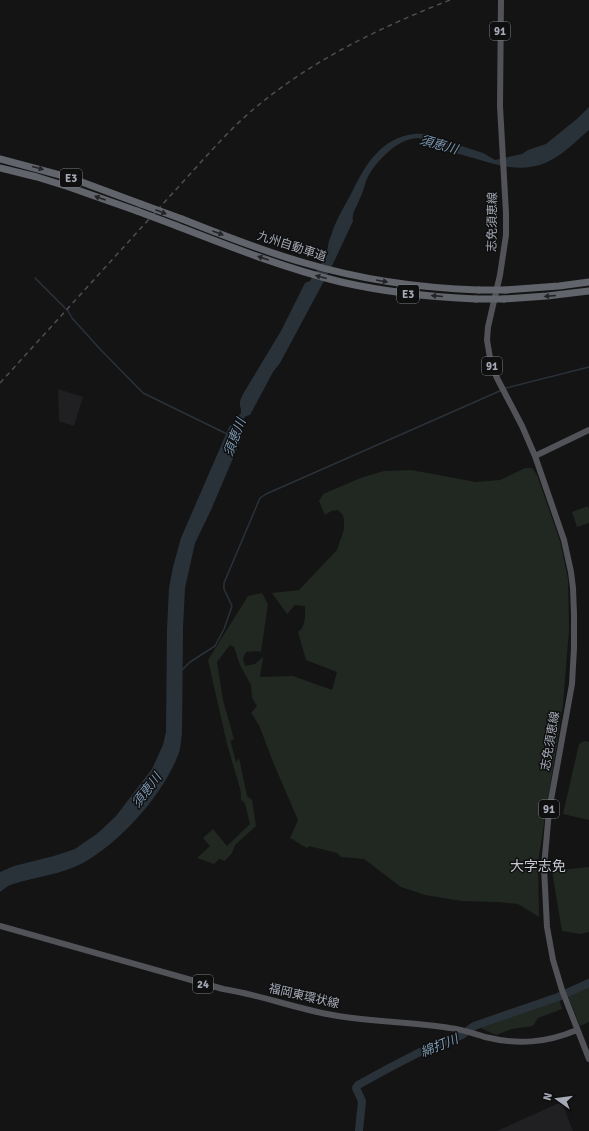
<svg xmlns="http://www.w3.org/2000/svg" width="589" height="1131" viewBox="0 0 589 1131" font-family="Signika,'Noto Sans JP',sans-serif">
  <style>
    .built { fill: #202022 }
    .green { fill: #202821 }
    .water { fill: #2a3239 }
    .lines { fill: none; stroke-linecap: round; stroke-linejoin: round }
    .stream { stroke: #2a3239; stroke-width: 1.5 }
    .river { stroke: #2a3239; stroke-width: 8 }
    .primary { stroke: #515359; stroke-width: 6 }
    .motorway { stroke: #61646b; stroke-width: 7 }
    .rail { stroke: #4c4e53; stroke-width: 1.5; stroke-dasharray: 5 4; stroke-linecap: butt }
    .motorway-bridge { stroke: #61646b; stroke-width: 7 }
    .oneway { fill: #242427 }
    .labels { text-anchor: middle; stroke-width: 3; stroke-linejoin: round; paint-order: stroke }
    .shield { fill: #0f0f10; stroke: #787c84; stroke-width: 1 }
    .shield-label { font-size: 11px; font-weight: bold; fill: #a5aab6 }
    .street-label { font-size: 12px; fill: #a5aab6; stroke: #0f0f10 }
    .water-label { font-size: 13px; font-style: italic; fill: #7c98b1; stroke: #0f0f10 }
    .quarter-label { font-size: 14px; fill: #c6c9d2; stroke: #0f0f10 }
  </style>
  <rect width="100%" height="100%" fill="#141415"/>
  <!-- built -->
  <path class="built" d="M 58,389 L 83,397 L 74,426 L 59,421 Z
    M 559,1103 L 563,1106 L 573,1131 L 497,1131 Z"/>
  <!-- green -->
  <path class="green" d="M 525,468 L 532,468 L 537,475 L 560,541 L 568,579 L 569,629 L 563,705 L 538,862 L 539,917 L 518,904 L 498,902 L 462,901 L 425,895 L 401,887 L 364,859 L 341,857 L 337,853 L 309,846 L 307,848 L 290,838 L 298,820 L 273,762 L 259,725 L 251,713 L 257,706 L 252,698 L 251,685 L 240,665 L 234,647 L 230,645 L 217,662 L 223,700 L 234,739 L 231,741 L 230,739 L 236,762 L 239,758 L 247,796 L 252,800 L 256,826 L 235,845 L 232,853 L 225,861 L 219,859 L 214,864 L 197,858 L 210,846 L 203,838 L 213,829 L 227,846 L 250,824 L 245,803 L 241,800 L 241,792 L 227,744 L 208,660 L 248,596 L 262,593 L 268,604 L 261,652 L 256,651 L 246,652 L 243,659 L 245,666 L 255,664 L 263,657 L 260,677 L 293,676 L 332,690 L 337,672 L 306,660 L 298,632 C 306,627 305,615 305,606 L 295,605 L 287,614 L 272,593 L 299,590 L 337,550 L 344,529 L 344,520 L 343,515 L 338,510 L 331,511 L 325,515 L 319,501 L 323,494 L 363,477 L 384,471 L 411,470 L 476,482 L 500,480 Z
    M 588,506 L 589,509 L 589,523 L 577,527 L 572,512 Z
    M 584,741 L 589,742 L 589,820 L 563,814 L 579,744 Z
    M 589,867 L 589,932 L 580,934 L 562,931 L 552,871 Z
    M 589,982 L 589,1022 L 580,1026 L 566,991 Z
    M 558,995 L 562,1009 L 538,1018 L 533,1026 L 512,1029 L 496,1035 L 476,1026 Z"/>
  <!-- water -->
  <path class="water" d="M 589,107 L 589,130 C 576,141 562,156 545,163 C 518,174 492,163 466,156 C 457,153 447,152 439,149 C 432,147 425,139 418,138 C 397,138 373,164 366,181 C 364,187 363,193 360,198 C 358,205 351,213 353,221 L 332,266 L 280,363 L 273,372 L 250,415 C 240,416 240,429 242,437 L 211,510 L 195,543 L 185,588 L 183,628 L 182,734 C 181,739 181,744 180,749 C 179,753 177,757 176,760 C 160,798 119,843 83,863 C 62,874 36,877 13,884 L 8,886 L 0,892 L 0,872 L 14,866 L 54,856 L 75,849 L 98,833 L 116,816 L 152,769 L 163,745 L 166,732 L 167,630 L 169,588 L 173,567 L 181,538 L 230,425 L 232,426 L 241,413 L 241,409 L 240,406 L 240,401 L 243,394 L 281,331 L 305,283 L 310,281 L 326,256 L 329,241 L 332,233 L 334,227 C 339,215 346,203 352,192 C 365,165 381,138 414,134 C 426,133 438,136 449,142 L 483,153 L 495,160 L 522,154 L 528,150 L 546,144 L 578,118 Z"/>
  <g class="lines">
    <!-- stream -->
    <path class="stream" d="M 35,278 L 68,311 L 72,318 L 100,349 L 143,393 L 227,434
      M 506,388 L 589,367
      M 181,671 L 190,662 L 215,646 L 224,629 L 232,606 L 224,589 L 224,583 L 260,498 L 266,494 L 502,390"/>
    <!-- river -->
    <path class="river" d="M 359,1131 L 362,1101 L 356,1088 L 358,1085 L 389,1068 L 418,1053 L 462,1035 L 474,1026 L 558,997 L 589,983"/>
    <!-- primary -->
    <path class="primary" d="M 501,0 L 500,106 L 506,213 L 506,235 L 500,275 L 488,327 L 487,340 L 491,364 L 497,378 L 522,426 L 535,456 L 564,540 L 571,572 L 573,588 L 574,614 L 574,648 L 572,684 L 549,811 L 544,867 L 547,927 L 553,960 L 562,990 L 589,1059
      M 535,456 L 589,430
      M 0,926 L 223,989 C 262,995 299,1010 338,1016 C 375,1022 413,1022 450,1028 C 462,1029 474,1034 485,1037 C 518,1045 546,1043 577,1030"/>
    <!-- motorway -->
    <path class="motorway" d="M 0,159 L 71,178 L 141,204
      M 0,168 L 37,177 L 69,187 L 137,211
      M 182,219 C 222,235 263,251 305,263 C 362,280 420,288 479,290
      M 177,226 C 231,247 284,268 341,282 C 385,292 430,297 476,299
      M 505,290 L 559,286 L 589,282
      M 504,299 L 547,296 L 589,291"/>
    <!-- rail -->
    <path class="rail" d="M 0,383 L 211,151 C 225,136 239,121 255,108 C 312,60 381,27 450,0"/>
    <!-- motorway-bridge -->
    <path class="motorway-bridge" d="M 141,204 L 182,219
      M 137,211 L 177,226
      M 479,290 L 505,290
      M 476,299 L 504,299"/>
  </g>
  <!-- one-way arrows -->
  <defs><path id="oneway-solid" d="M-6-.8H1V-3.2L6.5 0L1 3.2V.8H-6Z"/></defs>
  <g class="oneway">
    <use href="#oneway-solid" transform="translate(38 168) rotate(15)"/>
    <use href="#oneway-solid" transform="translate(100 198) rotate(-160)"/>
    <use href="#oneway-solid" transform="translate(161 212) rotate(21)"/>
    <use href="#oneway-solid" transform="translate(218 233) rotate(20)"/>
    <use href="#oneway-solid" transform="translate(263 258) rotate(-161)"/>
    <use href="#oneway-solid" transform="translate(321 277) rotate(-165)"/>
    <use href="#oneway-solid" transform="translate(382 281) rotate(10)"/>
    <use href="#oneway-solid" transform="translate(437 296) rotate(-175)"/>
    <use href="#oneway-solid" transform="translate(550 296) rotate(175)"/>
  </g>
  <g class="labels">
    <!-- shield labels -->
    <g class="shield">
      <rect x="490" y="22" width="20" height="18" rx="3"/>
      <rect x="60" y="169" width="22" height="18" rx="3"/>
      <rect x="397" y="285" width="22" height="18" rx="3"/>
      <rect x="482" y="357" width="20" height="18" rx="3"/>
      <rect x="539" y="800" width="20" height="18" rx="3"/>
      <rect x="193" y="975" width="20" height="18" rx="3"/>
    </g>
    <g class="shield-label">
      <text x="500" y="35">91</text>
      <text x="71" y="182">E3</text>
      <text x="408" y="298">E3</text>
      <text x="492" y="370">91</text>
      <text x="549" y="813">91</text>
      <text x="203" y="988">24</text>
    </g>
    <!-- street labels -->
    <g class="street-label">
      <text transform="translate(492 222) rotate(-89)" y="4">志免須恵線</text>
      <text transform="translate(292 246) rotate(18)" y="4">九州自動車道</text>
      <text transform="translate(550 741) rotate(-80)" y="4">志免須恵線</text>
      <text transform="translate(304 996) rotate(13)" y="4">福岡東環状線</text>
    </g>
    <!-- water labels -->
    <g class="water-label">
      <text transform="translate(439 144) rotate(16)" y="5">須恵川</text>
      <text transform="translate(234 437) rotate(-69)" y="5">須恵川</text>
      <text transform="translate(146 790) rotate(-53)" y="5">須恵川</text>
      <text transform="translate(439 1045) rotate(-22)" y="5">綿打川</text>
    </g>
    <!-- quarter labels -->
    <g class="quarter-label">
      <text x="538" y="871">大字志免</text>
    </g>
  </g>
  <!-- north arrow -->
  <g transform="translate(557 1099) rotate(284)" stroke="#0f0f10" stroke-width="3" paint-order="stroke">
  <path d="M0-3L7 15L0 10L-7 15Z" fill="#a5aab6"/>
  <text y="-6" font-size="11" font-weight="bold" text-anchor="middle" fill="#a5aab6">N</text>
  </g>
</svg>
